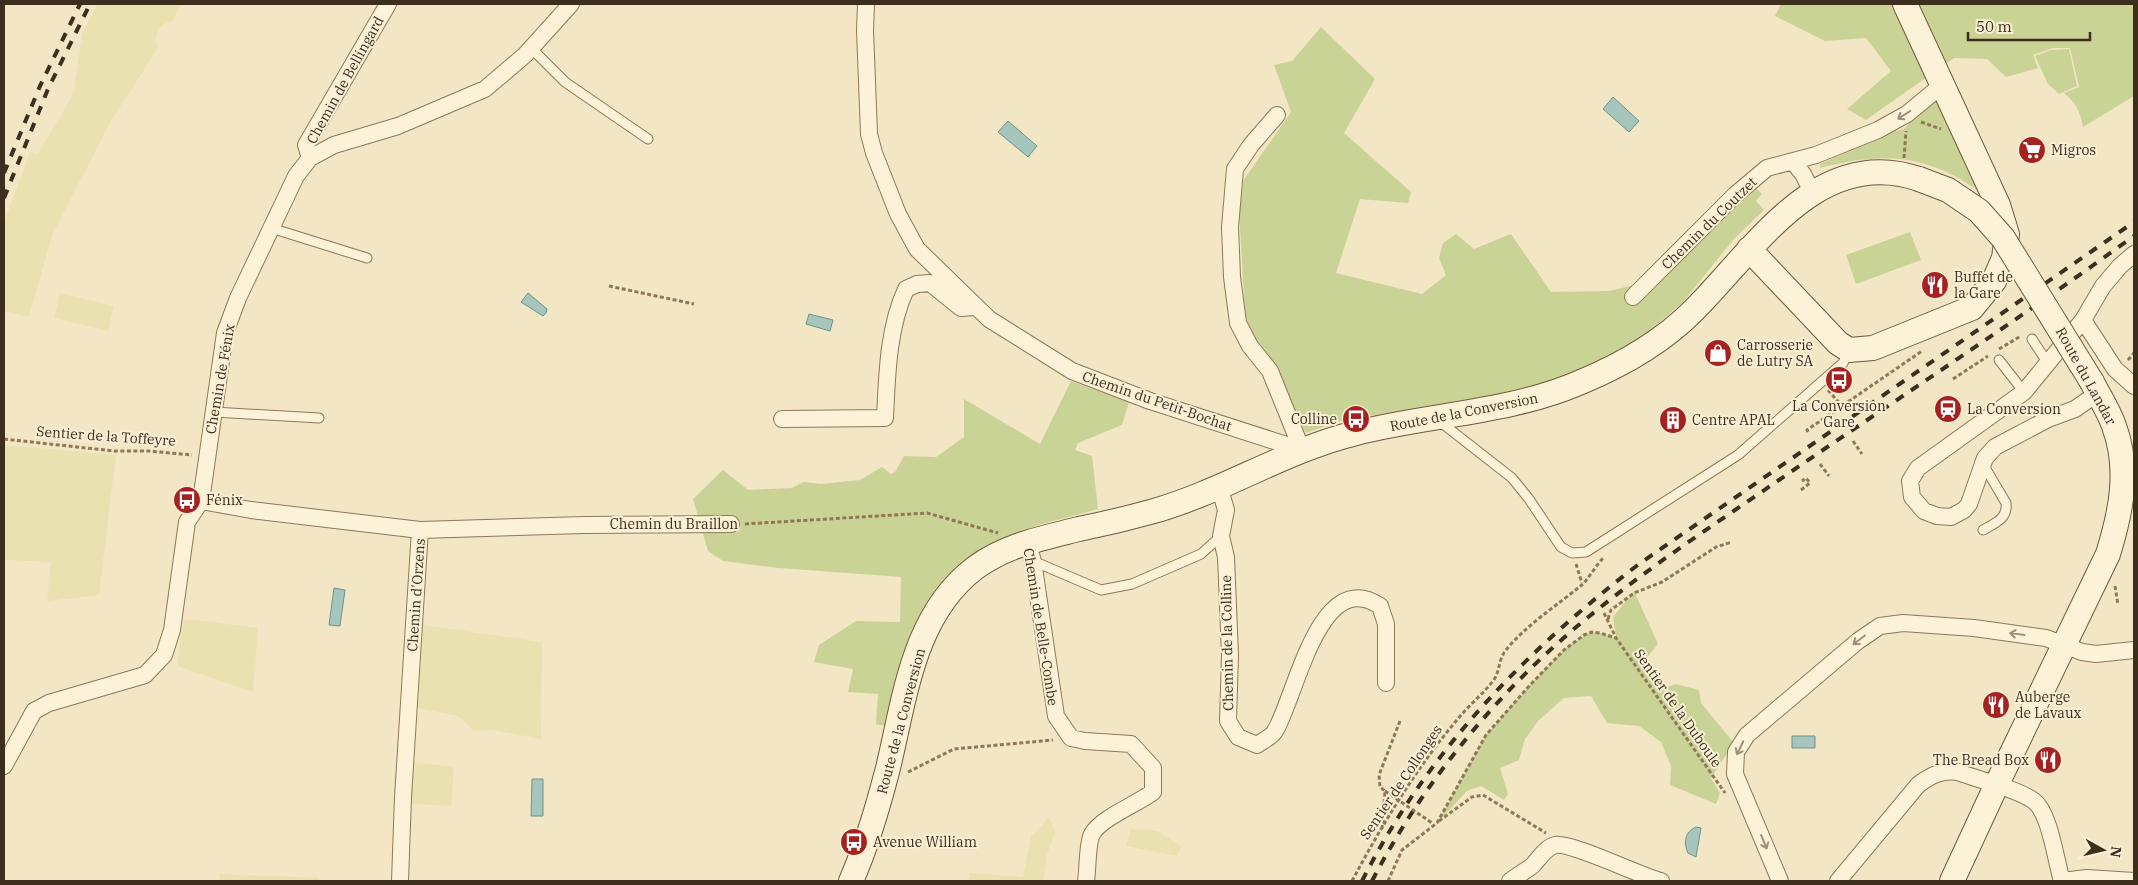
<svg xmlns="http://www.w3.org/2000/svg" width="2138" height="885" viewBox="0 0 2138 885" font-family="'IBM Plex Serif',serif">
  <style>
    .farmland { fill: #e9e1b0 }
    .green { fill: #cad396 }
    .water { fill: #a6c5bd; stroke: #6b958c }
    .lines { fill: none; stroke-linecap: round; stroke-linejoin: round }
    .lane-casing { stroke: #907758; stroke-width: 11 }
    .street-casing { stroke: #907758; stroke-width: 18 }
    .secondary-casing { stroke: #72573b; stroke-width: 26 }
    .path { stroke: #907758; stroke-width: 3; stroke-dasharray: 4 2.5; stroke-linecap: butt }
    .lane { stroke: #fcf2d8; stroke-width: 9 }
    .street { stroke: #fcf2d8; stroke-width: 16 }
    .secondary { stroke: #fcf2d8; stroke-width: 24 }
    .rail { stroke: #3e2e1d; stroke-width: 4; stroke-dasharray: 9 9; stroke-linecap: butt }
    .secondary-bridge-casing { stroke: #72573b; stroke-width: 26; stroke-linecap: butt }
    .path-bridge { stroke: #907758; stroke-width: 3; stroke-dasharray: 4 2.5; stroke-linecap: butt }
    .secondary-bridge { stroke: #fcf2d8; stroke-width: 24 }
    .oneway { stroke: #9d907a }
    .labels { text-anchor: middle; stroke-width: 4; stroke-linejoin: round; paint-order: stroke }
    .street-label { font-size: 14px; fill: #3e2e1d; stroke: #f9efd4 }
    .poi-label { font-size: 14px; fill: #3e2e1d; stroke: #f9efd4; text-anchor: start }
  </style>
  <rect width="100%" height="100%" fill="#f3e6c4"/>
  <!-- farmland -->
  <path class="farmland" d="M 98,4 L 181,4 L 173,21 L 161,25 L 155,39 L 158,48 L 112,119 L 52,235 L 29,317 L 4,311 L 4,223 L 30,152 L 38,154 L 73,95 L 83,31 Z
    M 60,293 L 114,306 L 108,331 L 54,318 Z
    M 4,445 L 116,455 L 99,595 L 47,601 L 51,562 L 4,560 Z
    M 184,619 L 258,628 L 253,692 L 177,666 Z
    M 423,625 L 542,642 L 541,739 L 493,730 L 473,730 L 458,716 L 418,708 Z
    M 412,762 L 454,767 L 451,806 L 411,804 Z
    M 1049,817 L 1055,833 L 1047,854 L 1043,881 L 969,881 L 970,873 L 1023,877 L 1031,837 Z
    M 1131,829 L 1157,831 L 1181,846 L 1177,856 L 1126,846 Z
    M 220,874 L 319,878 L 318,881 L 219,881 Z"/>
  <!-- green -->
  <path class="green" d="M 1781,4 L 2134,4 L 2134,96 L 2083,127 C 2080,111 2076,103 2064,93 L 2079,87 L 2070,48 L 2053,48 L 2033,55 L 2038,68 L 2006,77 L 1987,59 L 1954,58 L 1866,120 L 1847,109 L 1891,71 L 1866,38 L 1825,41 L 1775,16 Z
    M 1321,27 L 1375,79 L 1344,133 L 1411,192 L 1408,203 L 1360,199 L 1336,273 L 1422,294 L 1446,275 L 1439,258 L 1443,243 L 1456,234 L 1474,249 L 1511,234 L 1551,292 L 1609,291 L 1659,279 L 1738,201 L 1755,187 L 1762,194 L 1756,201 L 1764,210 L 1733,240 L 1683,302 L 1641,338 L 1609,360 L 1558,380 L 1493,395 L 1340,421 L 1306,433 L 1291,408 L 1278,367 L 1251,332 L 1245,314 L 1239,211 L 1243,181 L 1291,112 L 1274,65 L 1292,61 Z
    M 2069,49 L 2077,86 L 2059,94 L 2048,84 L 2035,56 L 2051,50 Z
    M 1937,99 L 1987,197 C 1932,155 1886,150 1820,168 L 1820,164 L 1892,132 L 1904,129 L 1928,102 Z
    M 1910,232 L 1921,260 L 1856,284 L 1846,255 Z
    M 1071,381 L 1129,402 L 1122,425 L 1078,443 L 1075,450 L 1092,456 L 1098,509 C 1079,515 1059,519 1039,525 C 1000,537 938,579 920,616 C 903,651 894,688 885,726 L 876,724 L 878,694 L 848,692 L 853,669 L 814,662 L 819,645 L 856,621 L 900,622 L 901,577 L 779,568 L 723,561 L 708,551 L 693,499 L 723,470 L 748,490 L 792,488 L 803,482 L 821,484 L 860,480 L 882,467 L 891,474 L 895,472 L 904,456 L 936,457 L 964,437 L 964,399 L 1040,444 Z
    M 1634,591 L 1658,644 L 1645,660 L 1664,688 L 1676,684 L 1699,690 L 1701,703 L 1734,743 L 1711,778 L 1720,793 L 1716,804 L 1670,785 L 1671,766 L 1661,742 L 1639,726 L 1607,723 L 1591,696 L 1564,698 L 1538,721 L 1525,739 L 1519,760 L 1500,768 L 1508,794 L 1504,800 L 1481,786 L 1467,791 L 1437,823 L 1486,735 L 1530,685 L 1564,650 L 1584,635 L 1592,632 L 1600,633 L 1616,638 L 1613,617 Z"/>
  <!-- water -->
  <path class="water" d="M 1613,97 L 1639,121 L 1629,132 L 1603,109 Z
    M 1008,121 L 1037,146 L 1028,157 L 998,132 Z
    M 528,293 L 547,309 L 546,313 L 543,316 L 521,302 Z
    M 809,314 L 833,320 L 830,331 L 806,324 Z
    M 334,588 L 345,590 L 340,626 L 329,625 Z
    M 1792,736 L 1815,736 L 1815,748 L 1792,748 Z
    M 532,779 L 543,779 L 543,816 L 531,816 Z
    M 1696,827 L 1701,828 L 1696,857 L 1688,853 C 1683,842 1685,832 1696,827 Z"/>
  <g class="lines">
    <!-- lane casing -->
    <g class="lane-casing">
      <path id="lane" d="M 531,48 L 565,82 L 648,139
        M 271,228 L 367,258
        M 2032,339 L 2047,362
        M 1999,360 L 2024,392
        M 214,412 L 319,418
        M 1438,420 L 1512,478 L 1529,499 L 1561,547 L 1572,553 L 1586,552 L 1738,455 L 1843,363 L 1849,350
        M 1983,464 L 2006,503 C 2008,519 1995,523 1983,530
        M 1033,561 L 1101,590 L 1132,584 L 1201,554 L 1221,536"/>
    </g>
    <!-- street casing -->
    <g class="street-casing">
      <path id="street" d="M 866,4 L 865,30 L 869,134 L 874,153 L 898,214 L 917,249 L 989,319 L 1072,371 L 1150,401 L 1302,450
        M 1277,115 L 1251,145 L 1235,169 L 1230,227 L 1232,277 L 1238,323 L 1250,346 L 1270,371 L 1302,450
        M 310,158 L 306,145 L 388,4
        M 1793,162 L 1803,174 L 1812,192
        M 1633,297 L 1735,195 L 1767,168 L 1816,155 L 1878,130 L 1907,114 L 1942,85
        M 2083,320 L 2115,369 L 2134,386
        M 2098,393 L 2075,409 L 2048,419 L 1995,447 L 1985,458 L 1969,504 L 1964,510 L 1951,517 L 1937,516 L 1924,511 L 1912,497 L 1910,481 L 1918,468 L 2024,392 L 2083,320 L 2103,286 L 2120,266 L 2134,254
        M 782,419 L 885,418 C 887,375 888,328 906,289 L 917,284 L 930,283 L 961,308 L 973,307
        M 1219,486 L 1226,510 L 1221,536 L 1226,557 L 1230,655 L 1228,721 L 1238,737 L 1257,745 C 1262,741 1272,737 1275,731 C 1296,697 1319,565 1380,606 L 1386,624 L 1386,683
        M 201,501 L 251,510 L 420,530 L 403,797 L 400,881
        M 420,530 L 584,525 L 731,524
        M 1027,541 L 1033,561 L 1056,716 L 1071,738 L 1085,741 L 1131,744 L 1153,768 L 1153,792 C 1137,804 1101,818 1092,834 C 1087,844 1088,869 1086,881
        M 4,766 L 34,711 L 49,703 L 145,675 L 164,655 L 172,630 L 187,522 L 201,501 L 225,333 L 238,298 L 296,176 L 310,158 L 334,145 L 398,126 L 485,89 L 525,55 L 571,4
        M 1510,881 C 1517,876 1525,871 1532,866 C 1539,859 1545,848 1555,845 C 1572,842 1640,876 1661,881
        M 1780,881 L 1735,774 L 1736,752 L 1747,735 L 1858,641 L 1880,626 L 1903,623 L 1974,628 L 2046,638 L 2082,652 L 2096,654 L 2134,650
        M 1838,881 L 1918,785 C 1931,775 1941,770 1958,772 C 1979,780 2018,789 2034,801 C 2050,813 2056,862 2062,881
        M 2062,881 L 2087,878 L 2134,881"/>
    </g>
    <!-- secondary casing -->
    <g class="secondary-casing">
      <path id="secondary" d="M 1749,249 L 1838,343 L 1849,350 L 1873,348 L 1972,308 L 1994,281 L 2004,258 L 2007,234 L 1998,205 L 1905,4
        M 851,881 C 867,845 878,807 888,768 C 905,698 913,615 975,568 C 1006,545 1043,538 1079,529 C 1104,524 1129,518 1154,511 C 1224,491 1286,450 1356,433 C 1431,414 1510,413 1581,382 C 1622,365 1661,343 1693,311 C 1754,251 1817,144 1919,179
        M 1952,881 L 1996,786 L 2108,554 C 2121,512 2130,469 2114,426 C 2109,411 2099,396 2092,382"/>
    </g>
    <!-- path -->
    <path class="path" d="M 1921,122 L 1941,129
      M 1904,158 L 1906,131
      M 609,286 L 694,304
      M 1999,349 L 2021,336
      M 2128,360 L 2134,353
      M 1953,379 L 1988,356
      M 1828,390 L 1841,405
      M 1940,404 L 1951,397
      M 1808,432 L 1807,430 L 1922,351
      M 4,439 L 114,451 L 149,451 L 192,455
      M 1853,441 L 1862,454
      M 1820,464 L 1829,476
      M 1801,490 L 1810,483 L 1806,478 L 1802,481
      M 745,524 L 927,513 L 998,533
      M 1576,564 L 1582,583
      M 2115,586 L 2118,605
      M 1604,613 L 1616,638 L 1725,793
      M 1608,619 L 1611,610 L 1634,593 L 1662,582 L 1716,547 L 1732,542
      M 908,772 L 954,749 L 1053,740
      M 1439,821 L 1472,797 L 1483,795 L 1546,833
      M 1382,829 L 1385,791 L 1380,787 L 1379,775 L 1400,721
      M 1352,881 C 1382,825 1416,768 1457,720 C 1468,706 1482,695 1493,681 C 1500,672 1498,660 1506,650 C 1526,625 1559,604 1583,584 C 1588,579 1597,564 1604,557
      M 1388,881 L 1402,850 L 1437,823 L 1486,735 L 1530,685 L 1564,650 L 1584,635 L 1592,632 L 1600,633 L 1616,638"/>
    <!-- lane -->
    <use href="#lane" class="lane"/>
    <!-- street -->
    <use href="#street" class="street"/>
    <!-- secondary -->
    <use href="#secondary" class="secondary"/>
    <!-- rail -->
    <path class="rail" d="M 4,173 L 40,86 L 80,4
      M 4,198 L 48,89 L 90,4
      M 1362,881 C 1428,751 1524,652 1639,564 L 2134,222
      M 1372,881 C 1426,777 1505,683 1597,610 C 1655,563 1718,522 1779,480 C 1897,399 2018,320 2134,236"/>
    <!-- secondary-bridge casing -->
    <g class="secondary-bridge-casing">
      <path id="secondary-bridge" d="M 1919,179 L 1948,190 L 1979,211 L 2003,238 L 2092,382"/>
    </g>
    <!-- path-bridge -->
    <path class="path-bridge" d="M 1385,791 L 1432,823"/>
    <!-- secondary-bridge -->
    <use href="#secondary-bridge" class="secondary-bridge"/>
  </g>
  <!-- one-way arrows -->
  <defs><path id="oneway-shaft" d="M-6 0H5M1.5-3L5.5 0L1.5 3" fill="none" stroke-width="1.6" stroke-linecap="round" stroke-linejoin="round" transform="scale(1.25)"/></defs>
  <g class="oneway">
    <use href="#oneway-shaft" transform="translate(1904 115) rotate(148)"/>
    <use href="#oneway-shaft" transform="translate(2017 634) rotate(-172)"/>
    <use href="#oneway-shaft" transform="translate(1859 640) rotate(143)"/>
    <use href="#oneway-shaft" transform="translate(1740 748) rotate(116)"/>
    <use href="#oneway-shaft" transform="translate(1764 842) rotate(68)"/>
  </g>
  <!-- icons -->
  <defs>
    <g id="supermarket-disc" transform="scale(1.4375)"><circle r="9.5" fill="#a62221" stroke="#f9efd4"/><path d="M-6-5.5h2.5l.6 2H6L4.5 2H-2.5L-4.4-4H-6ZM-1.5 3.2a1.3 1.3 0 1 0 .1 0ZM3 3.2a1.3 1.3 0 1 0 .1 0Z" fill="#fff"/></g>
    <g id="restaurant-disc" transform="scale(1.4375)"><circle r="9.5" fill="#a62221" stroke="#f9efd4"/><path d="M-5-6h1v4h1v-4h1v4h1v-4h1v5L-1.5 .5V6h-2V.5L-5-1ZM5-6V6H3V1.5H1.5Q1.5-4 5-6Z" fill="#fff"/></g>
    <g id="shop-disc" transform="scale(1.4375)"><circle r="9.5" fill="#a62221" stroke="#f9efd4"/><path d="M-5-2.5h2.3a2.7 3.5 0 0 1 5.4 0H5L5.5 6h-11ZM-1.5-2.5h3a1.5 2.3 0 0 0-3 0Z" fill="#fff"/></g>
    <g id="bus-disc" transform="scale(1.4375)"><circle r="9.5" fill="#a62221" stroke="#f9efd4"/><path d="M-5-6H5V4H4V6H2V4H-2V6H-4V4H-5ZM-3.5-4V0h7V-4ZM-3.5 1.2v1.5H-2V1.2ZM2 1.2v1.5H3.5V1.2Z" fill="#fff"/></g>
    <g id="station-disc" transform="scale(1.4375)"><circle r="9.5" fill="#a62221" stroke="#f9efd4"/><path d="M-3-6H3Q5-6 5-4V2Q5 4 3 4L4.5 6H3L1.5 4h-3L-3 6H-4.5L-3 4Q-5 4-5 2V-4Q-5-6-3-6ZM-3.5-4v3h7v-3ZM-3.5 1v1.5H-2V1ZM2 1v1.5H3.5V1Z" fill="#fff"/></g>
    <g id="building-disc" transform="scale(1.4375)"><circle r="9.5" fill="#a62221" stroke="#f9efd4"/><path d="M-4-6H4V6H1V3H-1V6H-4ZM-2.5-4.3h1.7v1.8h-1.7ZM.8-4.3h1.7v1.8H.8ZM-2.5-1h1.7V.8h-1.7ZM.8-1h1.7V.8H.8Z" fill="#fff"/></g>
  </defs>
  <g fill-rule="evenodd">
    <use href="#supermarket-disc" x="2032" y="150"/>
    <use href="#restaurant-disc" x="1935" y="285"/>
    <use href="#shop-disc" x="1718" y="353"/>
    <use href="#bus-disc" x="1839" y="380"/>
    <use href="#station-disc" x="1948" y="409"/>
    <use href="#bus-disc" x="1356" y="419"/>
    <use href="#building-disc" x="1673" y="420"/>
    <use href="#bus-disc" x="187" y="500"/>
    <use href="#restaurant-disc" x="1996" y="705"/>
    <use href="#restaurant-disc" x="2048" y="760"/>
    <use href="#bus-disc" x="854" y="842"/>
  </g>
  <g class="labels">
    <!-- street labels -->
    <g class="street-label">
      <text transform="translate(345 80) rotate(-61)" y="5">Chemin de Bellingard</text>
      <text transform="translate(1709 223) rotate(-44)" y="5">Chemin du Coutzet</text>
      <text transform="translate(2086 376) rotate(61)" y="5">Route du Landar</text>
      <text transform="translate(220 379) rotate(-80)" y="5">Chemin de Fénix</text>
      <text transform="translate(1157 401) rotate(19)" y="5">Chemin du Petit-Bochat</text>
      <text transform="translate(1464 412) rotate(-11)" y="5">Route de la Conversion</text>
      <text transform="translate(106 436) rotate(4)" y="5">Sentier de la Toffeyre</text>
      <text x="674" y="529">Chemin du Braillon</text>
      <text transform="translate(416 595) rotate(-86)" y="5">Chemin d'Orzens</text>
      <text transform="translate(1041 627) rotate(81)" y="5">Chemin de Belle-Combe</text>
      <text transform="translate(1227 643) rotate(-91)" y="5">Chemin de la Colline</text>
      <text transform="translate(1678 708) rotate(55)" y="5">Sentier de la Duboule</text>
      <text transform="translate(901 721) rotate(-75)" y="5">Route de la Conversion</text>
      <text transform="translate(1401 782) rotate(-56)" y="5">Sentier de Collonges</text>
    </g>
    <!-- poi labels -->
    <g class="poi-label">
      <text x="2051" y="155">Migros</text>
      <text x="1954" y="282">Buffet de<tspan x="1954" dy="16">la Gare</tspan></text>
      <text x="1737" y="350">Carrosserie<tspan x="1737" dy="16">de Lutry SA</tspan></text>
      <text x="1839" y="411" text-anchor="middle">La Conversion<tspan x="1839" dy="16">Gare</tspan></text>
      <text x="1967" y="414">La Conversion</text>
      <text x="1337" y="424" text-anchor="end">Colline</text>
      <text x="1692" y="425">Centre APAL</text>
      <text x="206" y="505">Fénix</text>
      <text x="2015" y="702">Auberge<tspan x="2015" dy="16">de Lavaux</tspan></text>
      <text x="2029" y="765" text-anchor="end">The Bread Box</text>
      <text x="873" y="847">Avenue William</text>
    </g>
  </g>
  <!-- border -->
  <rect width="2138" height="885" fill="none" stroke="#3e2e1d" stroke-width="10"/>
  <!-- north arrow -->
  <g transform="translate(2103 850) rotate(98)" stroke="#f9efd4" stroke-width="4" paint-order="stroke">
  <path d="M0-4L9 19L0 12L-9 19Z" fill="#3e2e1d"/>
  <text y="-8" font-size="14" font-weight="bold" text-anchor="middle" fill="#3e2e1d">N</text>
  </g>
  <!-- scale -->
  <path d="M1968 32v8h122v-8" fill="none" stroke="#3e2e1d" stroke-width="2.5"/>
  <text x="1976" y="32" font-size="15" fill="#3e2e1d" stroke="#f9efd4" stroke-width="4" paint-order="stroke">50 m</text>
</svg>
